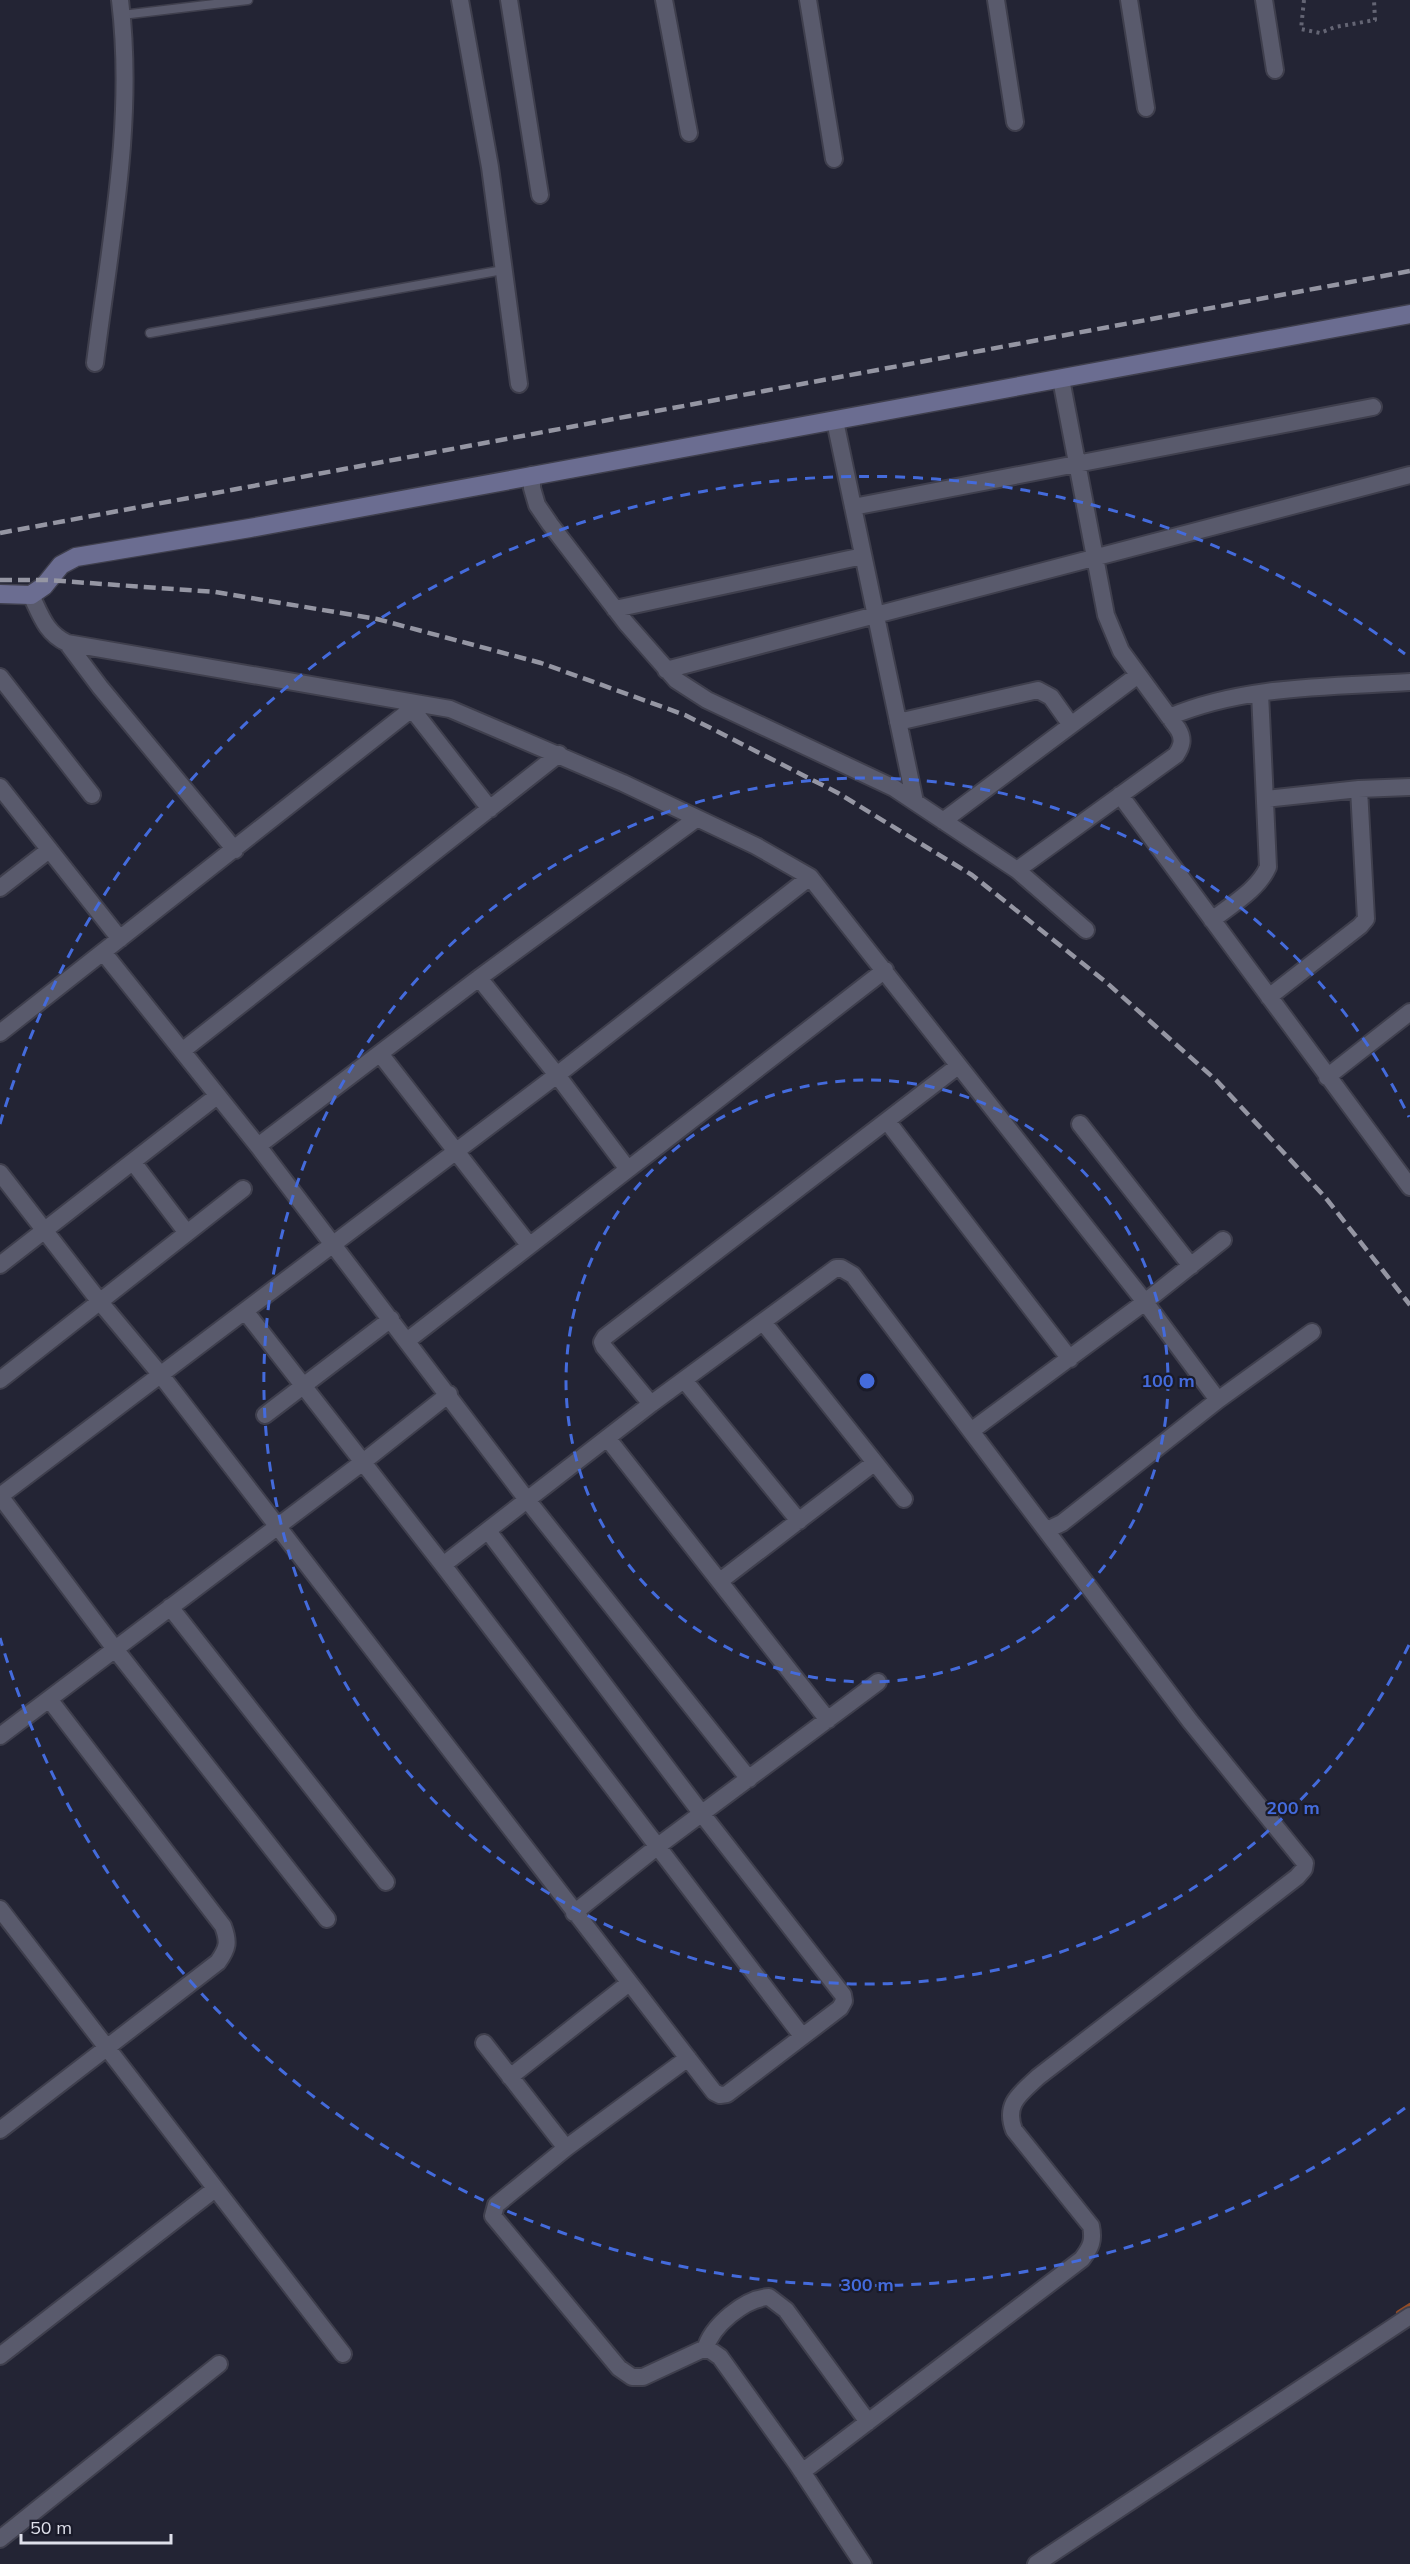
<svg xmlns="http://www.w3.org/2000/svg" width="1410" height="2564" viewBox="0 0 1410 2564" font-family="Mulish,sans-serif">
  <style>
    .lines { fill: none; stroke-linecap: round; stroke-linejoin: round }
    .stream { stroke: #934c27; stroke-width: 6 }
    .lane-casing { stroke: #3f3f4d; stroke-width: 11 }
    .street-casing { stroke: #3f3f4d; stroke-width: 20 }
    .secondary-casing { stroke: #3f3f4d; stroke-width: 21 }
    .path { stroke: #646574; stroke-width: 4; stroke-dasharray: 3 4.5; stroke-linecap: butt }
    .lane { stroke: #595a6c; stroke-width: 8 }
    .street { stroke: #595a6c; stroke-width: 16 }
    .secondary { stroke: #6b6d91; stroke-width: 18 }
    .rail { stroke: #9596a3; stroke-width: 4.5; stroke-dasharray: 12 6; stroke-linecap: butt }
    .ring { fill: none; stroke: #446bdc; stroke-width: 3; stroke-dasharray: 10 8 }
    .centre { fill: #446bdc; stroke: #1a1b2a; stroke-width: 3 }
    .ring-label { font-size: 18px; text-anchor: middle; font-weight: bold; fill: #446bdc; stroke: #1a1b2a; stroke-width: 4.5; stroke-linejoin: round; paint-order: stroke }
  </style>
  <rect width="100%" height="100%" fill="#232434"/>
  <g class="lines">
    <!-- stream -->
    <path class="stream" d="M 1399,2313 L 1410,2306"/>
    <!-- lane casing -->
    <g class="lane-casing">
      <path id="lane" d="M 122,15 L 248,0
        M 150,333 L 503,270"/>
    </g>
    <!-- street casing -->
    <g class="street-casing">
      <path id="street" d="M 460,0 L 490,167 L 519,384
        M 509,0 L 540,195
        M 664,0 L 689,133
        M 808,0 L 834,159
        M 996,0 L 1015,122
        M 1129,0 L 1146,108
        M 1264,0 L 1275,70
        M 95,363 C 110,243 135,121 120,0
        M 835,421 L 915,802
        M 532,475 L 532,488 L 537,505 L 550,524 L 626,623 L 676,680 L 707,700 L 894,788 L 1017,870 L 1086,930
        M 853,507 L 1373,407
        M 31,595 C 41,616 46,633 67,643 L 450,709 L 623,783 L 756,846 L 810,877 L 1145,1302 L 1218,1400
        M 615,609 L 863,556
        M 67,643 L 100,687 L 235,850
        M 666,670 L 1410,475
        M 0,677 L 92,795
        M 412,709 L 490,809
        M 1169,717 C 1245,685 1329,687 1410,682
        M 898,722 L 1038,690 L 1051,697 L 1071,725
        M 0,787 L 120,939
        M 1120,795 L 1410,1187
        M 1265,799 L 1359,789 L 1410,787
        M 943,821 L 1138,675
        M 1017,870 L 1176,755 C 1182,746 1184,739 1178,729 L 1121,651 L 1106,615 L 1061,379
        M 0,888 L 49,850
        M 1212,920 C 1231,905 1258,890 1268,867 L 1260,693
        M 103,952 L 258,1146 L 528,1501 L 749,1779
        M 479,978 L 557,1075 L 627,1168
        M 1269,997 L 1360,926 L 1366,919 L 1359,789
        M 0,1033 L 418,704
        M 182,1051 L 559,754
        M 381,1055 L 529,1245
        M 1327,1077 L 1410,1012
        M 887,1121 L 1070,1359
        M 1080,1124 L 1191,1266
        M 258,1146 L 479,978 L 696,819
        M 133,1162 L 187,1233
        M 0,1173 L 100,1302 L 160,1374 L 714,2092 L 720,2095 L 727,2094 L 840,2008 L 844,2001 L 843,1995 L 702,1814 L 488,1531
        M 0,1265 L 217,1096
        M 245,1311 L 443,1565 L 802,2036
        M 763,1322 L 904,1499
        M 408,1340 L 885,970
        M 0,1380 L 243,1189
        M 684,1380 L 799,1521
        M 651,1404 L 604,1347 L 602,1342 L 605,1337 L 958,1066
        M 265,1415 L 391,1319
        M 971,1431 L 1145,1302 L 1223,1240
        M 608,1439 L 828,1720
        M 1047,1530 L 1062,1523 L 1218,1400 L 1312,1332
        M 443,1565 L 651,1404 L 836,1268 L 841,1268 L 853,1275 L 1190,1721 L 1305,1863 L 1304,1869 L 1297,1877 L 1038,2077 C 1020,2094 1004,2104 1014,2130 L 1091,2226 C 1094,2241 1091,2247 1082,2259 L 802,2472
        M 720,1581 L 874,1463
        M 170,1607 L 386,1882
        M 0,1736 L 363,1462 L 449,1394
        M 0,1909 L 343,2354
        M 574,1913 L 658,1846 L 878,1682
        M 327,1919 L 115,1649 L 0,1496 L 557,1075 L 810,877
        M 484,2043 L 566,2148
        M 688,2058 L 566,2148 L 496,2205 L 493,2216 L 619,2368 L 632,2377 L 643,2377 L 701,2350 L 710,2350 L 720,2357 L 797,2464 L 863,2564
        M 510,2077 L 629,1983
        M 0,2130 L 218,1962 C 228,1948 229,1942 223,1926 L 49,1699
        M 705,2350 C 711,2326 745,2298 769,2297 L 786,2310 L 868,2422
        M 0,2356 L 215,2189
        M 0,2539 L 219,2364
        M 1036,2564 L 1410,2316"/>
    </g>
    <!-- secondary casing -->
    <g class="secondary-casing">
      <path id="secondary" d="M 0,594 L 31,595 L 44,586 L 61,565 L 76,557 L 250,528 L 1410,314"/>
    </g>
    <!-- path -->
    <path class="path" d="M 1304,0 L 1301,29 L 1320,33 L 1335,27 L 1375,20 L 1374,0"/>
    <!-- lane -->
    <use href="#lane" class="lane"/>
    <!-- street -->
    <use href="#street" class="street"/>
    <!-- secondary -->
    <use href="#secondary" class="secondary"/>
    <!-- rail -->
    <path class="rail" d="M 0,533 L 1410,271
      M 0,580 L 47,580 L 215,592 L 377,619 L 541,663 L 685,715 L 838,793 L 972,875 L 1107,983 L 1216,1080 L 1325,1197 L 1410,1305"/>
  </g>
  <!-- distance rings -->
  <g class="ring">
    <circle cx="867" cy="1381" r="301"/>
    <path d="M1409 1645A603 603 0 1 1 1409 1117"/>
    <path d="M1405 2108A904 904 0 0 1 0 1638M0 1124A904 904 0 0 1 1405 654"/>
  </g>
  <circle cx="867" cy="1381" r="9" class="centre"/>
  <g class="ring-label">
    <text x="1168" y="1387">100 m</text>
    <text x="1293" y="1814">200 m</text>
    <text x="867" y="2291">300 m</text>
  </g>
  <!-- scale -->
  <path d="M21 2534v9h150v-9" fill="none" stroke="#dedfea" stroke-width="3"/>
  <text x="30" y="2534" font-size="18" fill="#dedfea" stroke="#1a1b2a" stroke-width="4.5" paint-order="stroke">50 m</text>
</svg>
